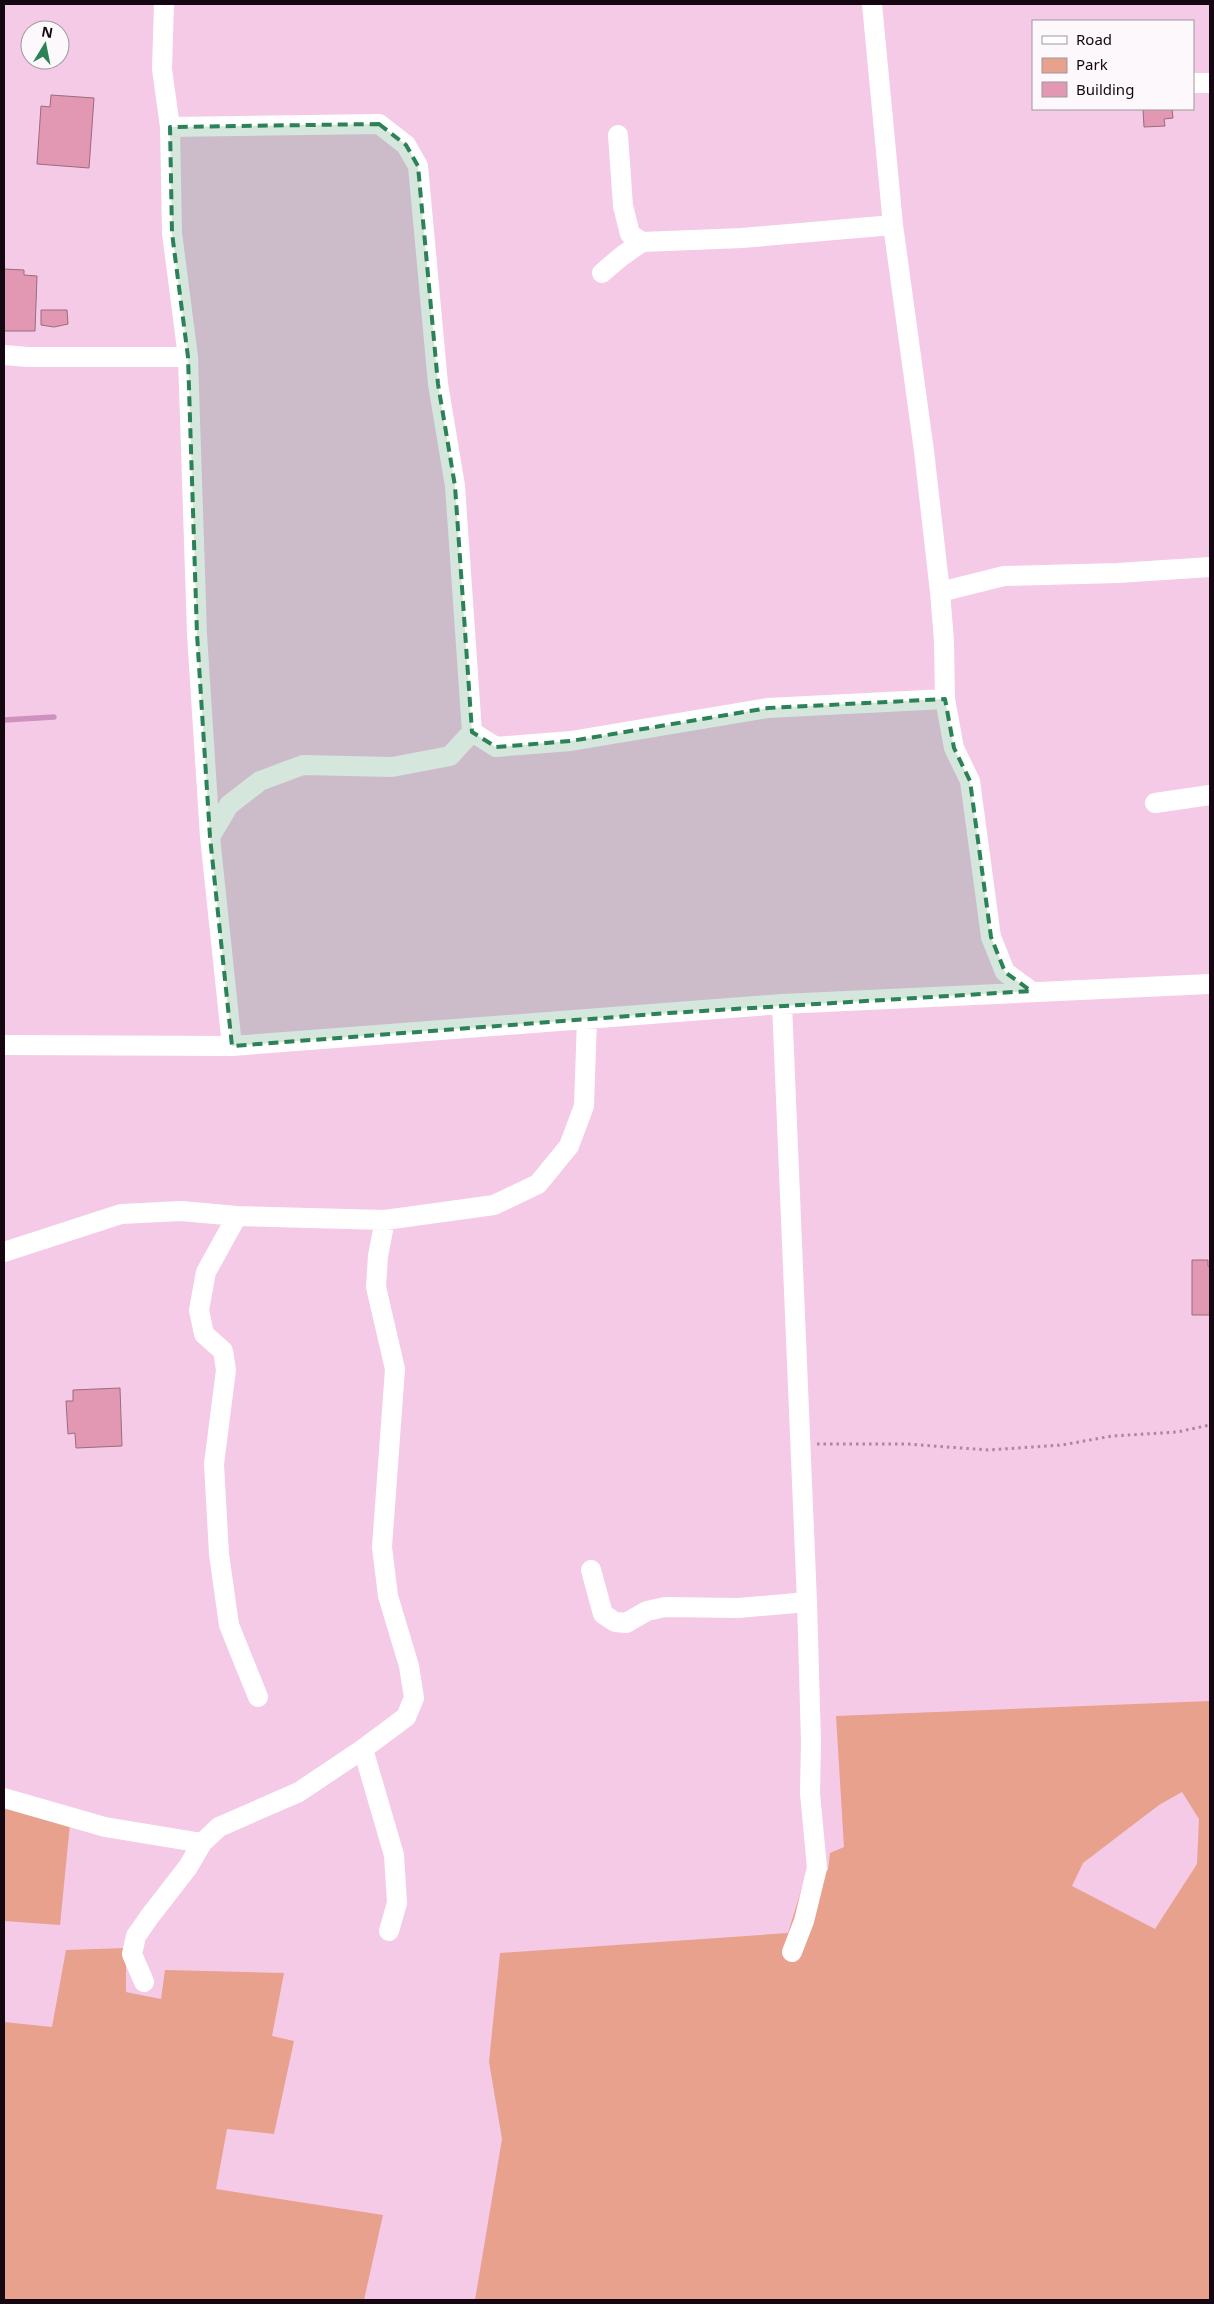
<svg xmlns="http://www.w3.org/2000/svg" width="1214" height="2304" viewBox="0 0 1214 2304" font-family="'Noto Sans',sans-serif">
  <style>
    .green { fill: #e8a18d; fill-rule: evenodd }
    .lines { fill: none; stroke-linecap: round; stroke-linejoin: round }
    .stream { stroke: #cf92be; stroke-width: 5.5 }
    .building { fill: #e298b2; stroke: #996c7b }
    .path { stroke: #a8889e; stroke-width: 3; stroke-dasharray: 2.5 4; stroke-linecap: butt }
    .minor { stroke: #fff; stroke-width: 20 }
    .marked { fill: #2b8256; fill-opacity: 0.2; stroke: #2b8256; stroke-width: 4; stroke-dasharray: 10 6; stroke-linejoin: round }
  </style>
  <rect width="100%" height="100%" fill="#f4cae7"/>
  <!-- green -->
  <path class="green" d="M 1210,1701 L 1210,2300 L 475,2300 L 502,2139 L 489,2062 L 500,1953 L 788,1933 L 804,1881 L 828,1870 L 830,1853 L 844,1847 L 836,1716 ZM 1182,1792 L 1199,1819 L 1197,1864 L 1155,1929 L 1072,1886 L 1083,1863 L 1159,1805 Z
    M 4,1807 L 70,1824 L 60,1925 L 4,1921 Z
    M 126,1948 L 126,1992 L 161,1999 L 165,1970 L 284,1973 L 272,2036 L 294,2041 L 274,2134 L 227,2129 L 216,2189 L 383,2215 L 364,2300 L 4,2300 L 4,2022 L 52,2027 L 66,1950 Z"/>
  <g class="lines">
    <!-- stream -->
    <path class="stream" d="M 4,720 L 54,717"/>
  </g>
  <!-- building -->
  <path class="building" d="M 51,95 L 94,98 L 89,168 L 37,164 L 41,106 L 50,107 Z
    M 1143,109 L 1172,109 L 1173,118 L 1164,119 L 1165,126 L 1144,127 Z
    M 4,269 L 24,270 L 24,275 L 37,276 L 35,331 L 4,331 Z
    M 41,310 L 67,310 L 68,324 L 54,327 L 41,325 Z
    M 1192,1260 L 1208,1260 L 1208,1266 L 1210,1266 L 1210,1315 L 1192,1315 Z
    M 120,1388 L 122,1446 L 76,1448 L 75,1433 L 68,1434 L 66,1401 L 73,1401 L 73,1390 Z"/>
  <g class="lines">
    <!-- path -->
    <path class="path" d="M 817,1444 L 907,1444 L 988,1450 L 1062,1445 L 1112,1436 L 1177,1432 L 1210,1425"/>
    <!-- minor -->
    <path class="minor" d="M 872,4 L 893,225 L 924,451 L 940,592 L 944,641 L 945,699 L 954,748 L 970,781 L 991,937 L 1005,972 L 1031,991
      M 1193,83 L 1210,83
      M 170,127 L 379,124 L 406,145 L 418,166 L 438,384 L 455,486 L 472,732 L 450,756 L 392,767 L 303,765 L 260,781 L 229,805 L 210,837
      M 618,135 L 623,206 L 630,234 L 642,242 L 742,238 L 893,225
      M 602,273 L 622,256 L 642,242
      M 4,355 L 28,357 L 188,357 L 172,233 L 170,127 L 162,69 L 164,4
      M 188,357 L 197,634 L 210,837 L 232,1046
      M 940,592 L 1004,576 L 1118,573 L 1210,567
      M 472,732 L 496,747 L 571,741 L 768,708 L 945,699
      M 1155,803 L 1210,795
      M 4,1045 L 232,1046 L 782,1004 L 1210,984
      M 237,1216 L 206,1272 L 199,1310 L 204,1334 L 223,1351 L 226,1370 L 214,1464 L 219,1554 L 229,1625 L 258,1697
      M 385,1220 L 378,1256 L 376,1287 L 395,1369 L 382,1547 L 388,1596 L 409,1666 L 414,1698 L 406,1717 L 363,1749 L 394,1855 L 397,1903 L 389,1931
      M 4,1252 L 121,1214 L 181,1211 L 237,1216 L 385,1220 L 494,1205 L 538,1184 L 569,1146 L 584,1106 L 587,1019
      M 591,1570 L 603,1614 L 615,1622 L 626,1623 L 647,1611 L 665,1607 L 738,1608 L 807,1602 L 782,1004
      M 4,1798 L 105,1827 L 202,1843
      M 792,1952 L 804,1921 L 817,1868 L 810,1793 L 811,1742 L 807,1602
      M 144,1982 L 132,1954 L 136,1936 L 150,1916 L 188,1867 L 202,1843 L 219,1827 L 299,1792 L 363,1749"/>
  </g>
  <!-- marked area -->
  <path class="marked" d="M 379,124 L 406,145 L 418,166 L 438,384 L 455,486 L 472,732 L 496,747 L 571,741 L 768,708 L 945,699 L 954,748 L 970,781 L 991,937 L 1005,972 L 1031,991 L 669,1013 L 232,1046 L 210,837 L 197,634 L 188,357 L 172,233 L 170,127 Z"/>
  <!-- border -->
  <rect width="1214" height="2304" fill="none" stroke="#140711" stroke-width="10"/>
  <!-- legend -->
  <rect x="1032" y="20" width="162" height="90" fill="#fcf8fb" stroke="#9f989d"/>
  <rect x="1042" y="36" width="25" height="8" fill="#ffffff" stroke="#9f989d"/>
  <text x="1076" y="45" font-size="15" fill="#140711">Road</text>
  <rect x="1042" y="58" width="25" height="15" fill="#e8a18d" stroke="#9f989d"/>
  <text x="1076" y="70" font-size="15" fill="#140711">Park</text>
  <rect x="1042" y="82" width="25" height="15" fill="#e298b2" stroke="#9f989d"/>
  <text x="1076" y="95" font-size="15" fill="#140711">Building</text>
  <!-- north arrow -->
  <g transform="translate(45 45) rotate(10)"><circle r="24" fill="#fcf8fb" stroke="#9f989d"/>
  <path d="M0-4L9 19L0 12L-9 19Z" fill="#2b8256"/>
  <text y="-8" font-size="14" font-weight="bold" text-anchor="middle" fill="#140711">N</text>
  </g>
</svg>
